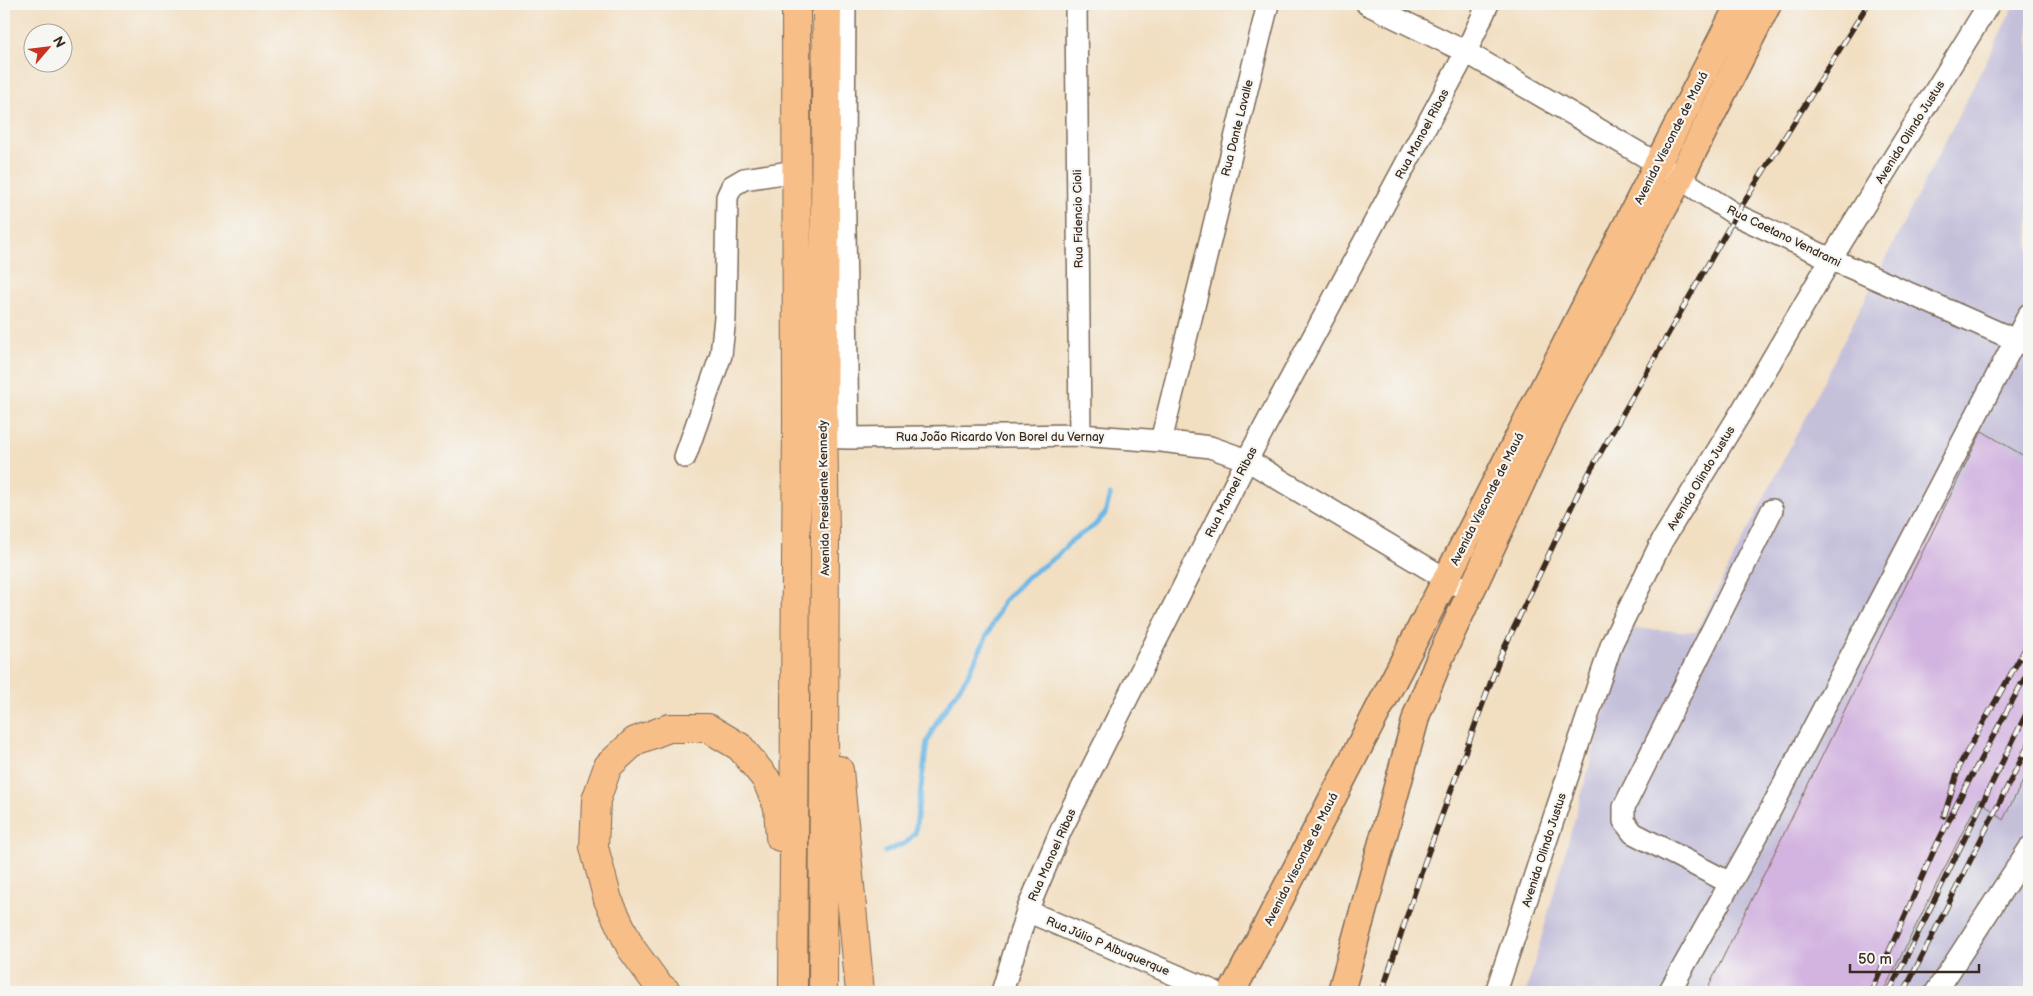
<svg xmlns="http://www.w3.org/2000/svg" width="2033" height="996" viewBox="0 0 2033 996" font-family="'Balsamiq Sans',sans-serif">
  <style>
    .industrial { fill: #c5c0da }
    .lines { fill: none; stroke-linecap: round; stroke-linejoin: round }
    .stream { stroke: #6db8e6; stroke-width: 5 }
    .building { fill: #d3b4e0 }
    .minor-casing { stroke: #7b6957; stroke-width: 24 }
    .major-casing { stroke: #7b6957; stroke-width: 29 }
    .highway-casing { stroke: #7b6957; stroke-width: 30 }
    .minor { stroke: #fff; stroke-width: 21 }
    .major { stroke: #f7be88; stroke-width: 26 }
    .highway { stroke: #f7be88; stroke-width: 28 }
    .rail-casing { stroke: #3b2a1e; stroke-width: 5.5 }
    .rail { stroke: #f6f6f2; stroke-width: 4; stroke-dasharray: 11; stroke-linecap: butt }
    .labels { text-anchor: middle; stroke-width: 4.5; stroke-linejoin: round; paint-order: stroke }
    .street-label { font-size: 12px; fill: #3b2a1e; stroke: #f6f6f2 }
  </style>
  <rect width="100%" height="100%" fill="#f6f6f2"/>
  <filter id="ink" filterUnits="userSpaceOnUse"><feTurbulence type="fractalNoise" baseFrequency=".02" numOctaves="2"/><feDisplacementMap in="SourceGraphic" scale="10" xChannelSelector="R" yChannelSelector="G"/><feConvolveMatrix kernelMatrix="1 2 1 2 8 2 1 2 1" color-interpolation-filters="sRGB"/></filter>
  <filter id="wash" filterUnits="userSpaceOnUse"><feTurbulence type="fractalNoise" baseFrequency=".0096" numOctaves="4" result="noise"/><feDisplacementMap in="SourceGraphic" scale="20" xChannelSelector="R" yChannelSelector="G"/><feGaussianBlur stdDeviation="1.12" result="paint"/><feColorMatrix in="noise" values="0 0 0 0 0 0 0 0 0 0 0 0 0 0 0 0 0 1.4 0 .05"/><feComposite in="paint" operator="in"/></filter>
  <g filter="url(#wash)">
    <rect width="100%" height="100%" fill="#f2dfc2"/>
    <!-- industrial -->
    <path class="industrial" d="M 2015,4 L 2029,4 L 2029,992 L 1526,992 L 1628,628 L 1696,632 Z"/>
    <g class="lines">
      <!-- stream -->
      <path class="stream" d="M 885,852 L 905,843 L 915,833 L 927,742 L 936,723 L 968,675 L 1003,602 L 1027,577 L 1057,556 L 1072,540 L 1094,526 L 1105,514 L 1110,495"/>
    </g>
    <g id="blocks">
      <!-- building -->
      <path class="building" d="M 1982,431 L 2029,459 L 2029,769 L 2003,820 L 1979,799 L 1883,992 L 1706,992 Z"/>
    </g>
  </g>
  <g filter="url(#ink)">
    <use href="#blocks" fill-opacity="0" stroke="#7b6957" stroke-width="1"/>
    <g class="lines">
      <!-- minor casing -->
      <g class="minor-casing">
        <path id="minor" d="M 845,4 L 844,158 L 848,438
          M 1076,4 L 1080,435
          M 1367,4 L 1466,52 L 1658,164 L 1736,215 L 1831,259 L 2029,346
          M 823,437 L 848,438 L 1080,435 L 1161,441 L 1210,447 L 1247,460 L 1446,579 L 1471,592
          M 1161,441 L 1268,4
          M 685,457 L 721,355 L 725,318 L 727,197 L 732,186 L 744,179 L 796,171
          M 1730,883 L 1633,833 L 1624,821 L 1624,807 L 1772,510
          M 1027,911 L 1215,992
          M 1002,992 L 1027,911 L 1061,830 L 1247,460 L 1466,52 L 1488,4
          M 1496,992 L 1612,643 L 1662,541 L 1743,409 L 1831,259 L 1989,4
          M 1669,992 L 1758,834 L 2029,314
          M 1936,992 L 2029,849"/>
      </g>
      <!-- major casing -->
      <g class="major-casing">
        <path id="major" d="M 1232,992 L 1446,579 L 1739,4
          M 1341,992 L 1417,714 L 1439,660 L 1555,411 L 1680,178 L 1768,4"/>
      </g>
      <!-- highway casing -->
      <g class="highway-casing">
        <path id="highway" d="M 839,770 L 860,992
          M 667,992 L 658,985 L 631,948 L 608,900 L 594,847 L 596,800 L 608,766 L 635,741 L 669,728 L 708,728 L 740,747 L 766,779 L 778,807 L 780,837
          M 793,992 L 797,419 L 796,4
          M 823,992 L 825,532 L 823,422 L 827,4"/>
      </g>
      <!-- minor -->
      <use href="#minor" class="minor"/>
      <!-- major -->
      <use href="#major" class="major"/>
      <!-- highway -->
      <use href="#highway" class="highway"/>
      <!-- rail casing -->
      <g class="rail-casing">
        <path id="rail" d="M 1944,816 L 1960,764 L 2029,642
          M 1382,992 L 1424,864 L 1500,657 L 1581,487 L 1736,215 L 1868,4
          M 1871,992 L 1935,848 L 1965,788 L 2029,670
          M 1889,992 L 2029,708
          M 1904,992 L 2029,744"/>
      </g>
      <!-- rail -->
      <use href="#rail" class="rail"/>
    </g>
  </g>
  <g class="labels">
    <!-- street labels -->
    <g class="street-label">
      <text transform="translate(1237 128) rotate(-76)" y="4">Rua Dante Lavalle</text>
      <text transform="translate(1910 132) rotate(-58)" y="4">Avenida Olindo Justus</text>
      <text transform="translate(1422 134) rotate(-62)" y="4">Rua Manoel Ribas</text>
      <text transform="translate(1671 138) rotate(-63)" y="4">Avenida Visconde de Mauá</text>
      <text transform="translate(1078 219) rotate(-91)" y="4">Rua Fidencio Cioli</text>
      <text transform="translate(1784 236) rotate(26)" y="4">Rua Caetano Vendrami</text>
      <text x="1000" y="441">Rua João Ricardo Von Borel du Vernay</text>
      <text transform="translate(1701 478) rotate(-59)" y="4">Avenida Olindo Justus</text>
      <text transform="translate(1231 492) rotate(-63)" y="4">Rua Manoel Ribas</text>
      <text transform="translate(824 498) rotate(-91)" y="4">Avenida Presidente Kennedy</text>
      <text transform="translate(1487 499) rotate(-63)" y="4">Avenida Visconde de Mauá</text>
      <text transform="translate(1544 850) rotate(-72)" y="4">Avenida Olindo Justus</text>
      <text transform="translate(1052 855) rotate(-66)" y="4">Rua Manoel Ribas</text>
      <text transform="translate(1301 859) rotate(-63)" y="4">Avenida Visconde de Mauá</text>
      <text transform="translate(1108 946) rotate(23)" y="4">Rua Júlio P Albuquerque</text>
    </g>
  </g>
  <!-- margin -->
  <rect width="2033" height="996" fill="none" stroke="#f6f6f2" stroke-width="20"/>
  <!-- north arrow -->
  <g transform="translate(48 48) rotate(62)"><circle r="24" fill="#f6f6f2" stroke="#aba49d"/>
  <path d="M0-4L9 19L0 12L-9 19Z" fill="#c8321e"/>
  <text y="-8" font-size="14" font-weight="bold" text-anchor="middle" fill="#3b2a1e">N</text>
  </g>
  <!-- scale -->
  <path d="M1850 964v8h129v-8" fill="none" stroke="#3b2a1e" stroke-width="2.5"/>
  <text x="1858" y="964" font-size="15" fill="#3b2a1e" stroke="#f6f6f2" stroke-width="4" paint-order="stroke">50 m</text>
</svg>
